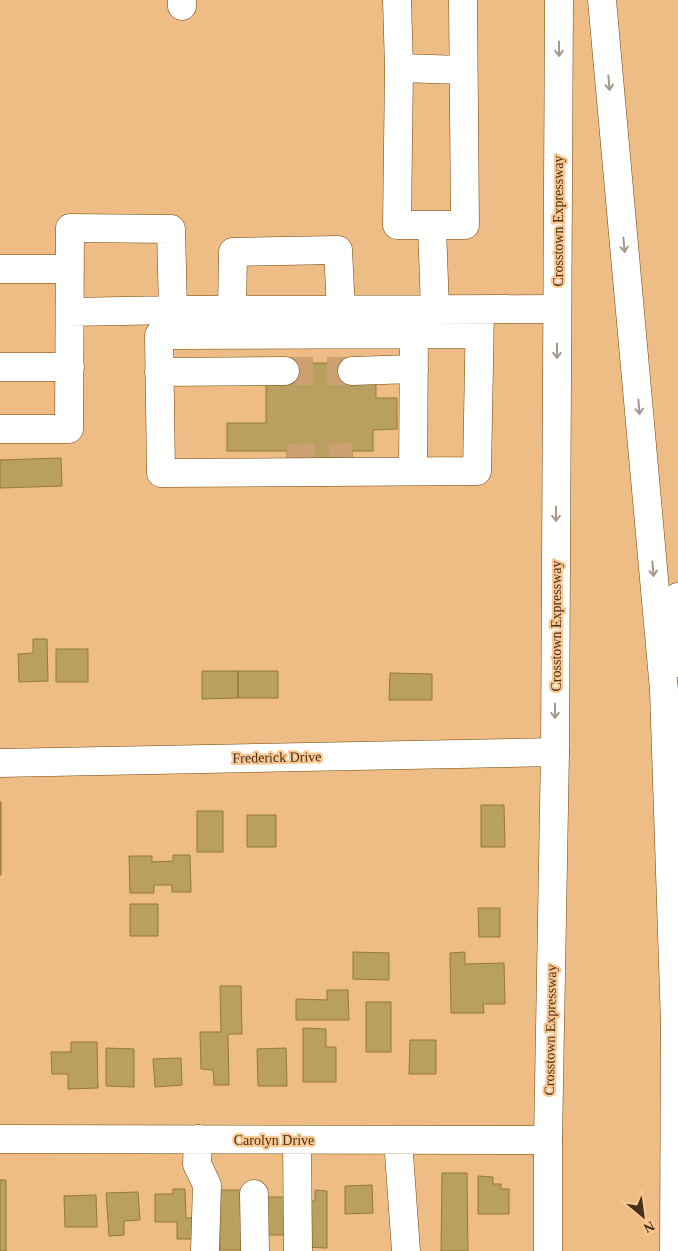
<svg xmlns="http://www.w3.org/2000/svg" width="678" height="1251" viewBox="0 0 678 1251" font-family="Georgia,serif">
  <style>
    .building { fill: #b9a060; stroke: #937937 }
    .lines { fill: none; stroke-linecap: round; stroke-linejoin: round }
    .minor-tunnel { stroke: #cca070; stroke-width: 28; stroke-dasharray: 28 14; stroke-linecap: butt }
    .minor-casing { stroke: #714608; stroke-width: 29 }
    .major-casing { stroke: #714608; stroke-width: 29 }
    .highway-casing { stroke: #714608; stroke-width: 29 }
    .minor { stroke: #fff; stroke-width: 28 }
    .major { stroke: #fff; stroke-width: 28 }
    .highway { stroke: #fff; stroke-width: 28 }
    .oneway { stroke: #a2988d }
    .labels { text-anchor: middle; stroke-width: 4.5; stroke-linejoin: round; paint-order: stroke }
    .street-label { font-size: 14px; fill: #45311b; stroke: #fbc892 }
  </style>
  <rect width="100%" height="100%" fill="#eebc85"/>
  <!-- building -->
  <path class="building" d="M 285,363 L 352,363 L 376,377 L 376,398 L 397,398 L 397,429 L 373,430 L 373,451 L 352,451 L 352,464 L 287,465 L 287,451 L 227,451 L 227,423 L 266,423 L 266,378 Z
    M 61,458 L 62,486 L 0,488 L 0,460 Z
    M 33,639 L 47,639 L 48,681 L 19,682 L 18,654 L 33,653 Z
    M 56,649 L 88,649 L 88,682 L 56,682 Z
    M 202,671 L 238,671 L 238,698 L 202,699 Z
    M 238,671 L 278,671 L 278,698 L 238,698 Z
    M 390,673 L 432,674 L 432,700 L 389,700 Z
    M 0,802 L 1,802 L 1,875 L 0,875 Z
    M 481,805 L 504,805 L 505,847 L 481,847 Z
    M 197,811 L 223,811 L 223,852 L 197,852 Z
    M 247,815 L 276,815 L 276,847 L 247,847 Z
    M 173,855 L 190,855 L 191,892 L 172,892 L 172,885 L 154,885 L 154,893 L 130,893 L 129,856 L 152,856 L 152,862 L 173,861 Z
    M 130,904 L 158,904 L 158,936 L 130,936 Z
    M 478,908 L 500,908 L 500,937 L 479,937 Z
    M 353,952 L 389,953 L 389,980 L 353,979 Z
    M 465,952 L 465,964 L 504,963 L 505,1004 L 483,1004 L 484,1013 L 451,1013 L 450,953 Z
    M 220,986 L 241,986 L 242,1034 L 228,1034 L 229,1085 L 214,1085 L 213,1070 L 201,1069 L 200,1032 L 221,1032 Z
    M 327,990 L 348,990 L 349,1020 L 296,1020 L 296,999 L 327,1000 Z
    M 366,1002 L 391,1002 L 391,1052 L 366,1052 Z
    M 303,1028 L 326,1029 L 326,1047 L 336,1047 L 336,1082 L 303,1082 Z
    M 410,1040 L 436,1040 L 436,1074 L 409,1074 Z
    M 71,1042 L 97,1042 L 98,1088 L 68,1089 L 68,1074 L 52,1074 L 51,1052 L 71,1052 Z
    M 106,1048 L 134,1049 L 134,1087 L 106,1086 Z
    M 286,1048 L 287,1086 L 258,1086 L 257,1049 Z
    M 181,1058 L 182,1085 L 155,1087 L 153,1059 Z
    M 442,1173 L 467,1173 L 468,1251 L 441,1251 Z
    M 478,1176 L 493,1177 L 493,1184 L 501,1184 L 501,1189 L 509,1189 L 509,1214 L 478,1214 Z
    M 0,1180 L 6,1180 L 6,1251 L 0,1251 Z
    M 372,1185 L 373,1213 L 345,1214 L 345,1186 Z
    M 173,1189 L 185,1189 L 186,1218 L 196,1218 L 197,1239 L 177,1239 L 177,1222 L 155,1222 L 155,1194 L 173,1194 Z
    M 219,1190 L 241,1190 L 241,1250 L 220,1250 Z
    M 315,1190 L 327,1191 L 327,1248 L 304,1247 L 304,1201 L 315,1201 Z
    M 138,1192 L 140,1220 L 124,1221 L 124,1235 L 109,1236 L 106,1193 Z
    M 96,1195 L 97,1227 L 65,1227 L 64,1196 Z
    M 263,1197 L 285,1197 L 285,1235 L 263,1235 Z"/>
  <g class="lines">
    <!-- minor-tunnel -->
    <path class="minor-tunnel" d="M 285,371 L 352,371
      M 287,458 L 352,457"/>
    <!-- minor casing -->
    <g class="minor-casing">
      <path id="minor" d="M 182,0 L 182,6
        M 397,0 L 399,68 L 397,225 L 465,225 L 463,0
        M 399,68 L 463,70
        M 432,226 L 435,310
        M 0,269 L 70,269
        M 232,310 L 233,252 L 338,250 L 341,310
        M 71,312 L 173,310 L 557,309
        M 479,334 L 159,335 L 161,473 L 477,471 L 480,310
        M 0,367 L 70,367
        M 352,371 L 414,369
        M 159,372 L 285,371
        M 0,429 L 69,429 L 70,228 L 171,229 L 173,310
        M 413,471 L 414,334
        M 0,763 L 555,752
        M 0,1139 L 548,1140
        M 198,1139 L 197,1164 L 207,1185 L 205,1251
        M 297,1140 L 298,1251
        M 398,1140 L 406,1251
        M 254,1194 L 255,1251"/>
    </g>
    <!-- major casing -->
    <g class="major-casing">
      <path id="major" d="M 548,1251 L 548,1140 L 555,752 L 559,0"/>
    </g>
    <!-- highway casing -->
    <g class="highway-casing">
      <path id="highway" d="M 602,0 L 664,690 L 675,1025
        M 678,663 L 678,597
        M 674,1251 L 675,1006"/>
    </g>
    <!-- minor -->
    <use href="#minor" class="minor"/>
    <!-- major -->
    <use href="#major" class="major"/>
    <!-- highway -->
    <use href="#highway" class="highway"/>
  </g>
  <!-- one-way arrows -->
  <defs><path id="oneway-shaft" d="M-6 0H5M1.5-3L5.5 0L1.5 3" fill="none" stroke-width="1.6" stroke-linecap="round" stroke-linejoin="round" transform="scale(1.25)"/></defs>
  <g class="oneway">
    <use href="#oneway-shaft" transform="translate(559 49) rotate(90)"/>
    <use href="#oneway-shaft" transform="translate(609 83) rotate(85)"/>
    <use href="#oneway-shaft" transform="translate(624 245) rotate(85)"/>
    <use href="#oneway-shaft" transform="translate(557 351) rotate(90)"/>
    <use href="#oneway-shaft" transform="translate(639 407) rotate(85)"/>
    <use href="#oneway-shaft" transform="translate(556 514) rotate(90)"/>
    <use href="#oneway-shaft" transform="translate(653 569) rotate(85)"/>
    <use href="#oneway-shaft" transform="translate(555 711) rotate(90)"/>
  </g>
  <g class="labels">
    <!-- street labels -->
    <g class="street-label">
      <text transform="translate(558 221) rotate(-90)" y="5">Crosstown Expressway</text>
      <text transform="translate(556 626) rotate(-90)" y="5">Crosstown Expressway</text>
      <text transform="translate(277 757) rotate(-1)" y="5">Frederick Drive</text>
      <text transform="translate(550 1030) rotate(-89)" y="5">Crosstown Expressway</text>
      <text x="274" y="1145">Carolyn Drive</text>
    </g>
  </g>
  <!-- north arrow -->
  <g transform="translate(643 1216) rotate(151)" stroke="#fbc892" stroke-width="4" paint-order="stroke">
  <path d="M0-4L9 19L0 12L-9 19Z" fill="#45311b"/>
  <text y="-8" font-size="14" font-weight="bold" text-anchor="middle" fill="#45311b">N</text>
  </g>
</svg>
